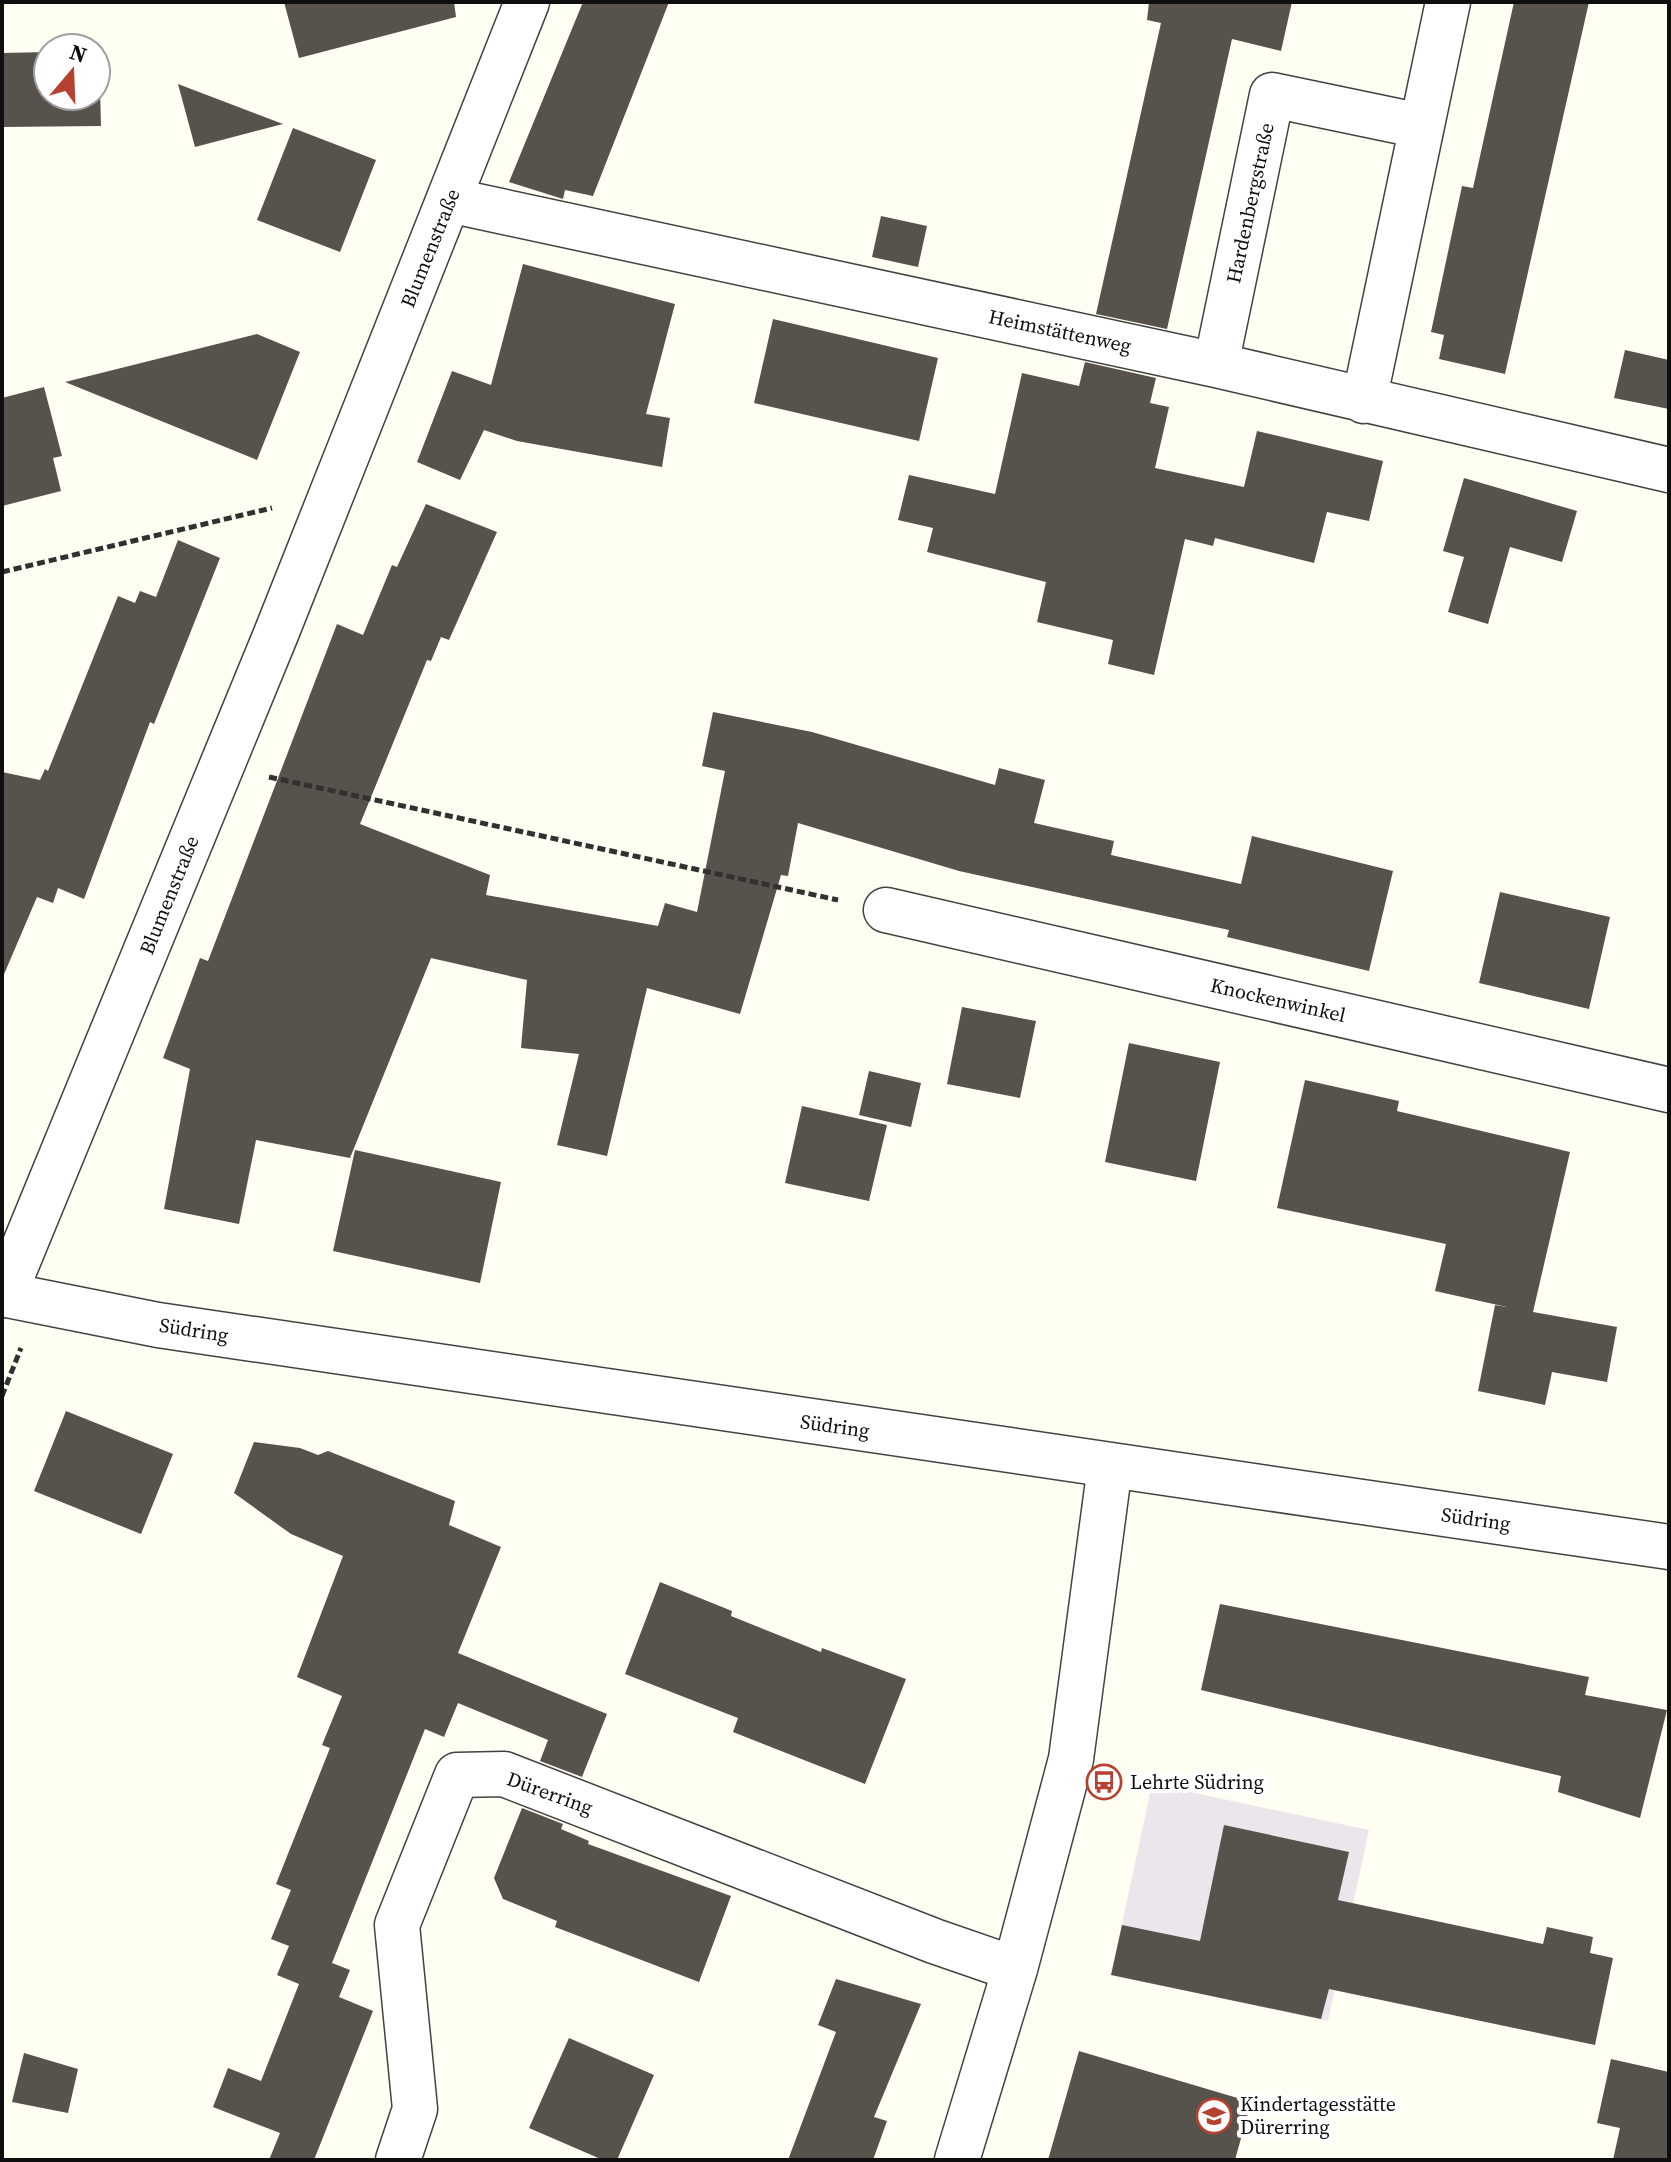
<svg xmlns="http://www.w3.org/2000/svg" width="1671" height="2162" viewBox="0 0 1671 2162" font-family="'Source Serif 4',serif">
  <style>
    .industrial { fill: #ede5ec }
    .building { fill: #57524c }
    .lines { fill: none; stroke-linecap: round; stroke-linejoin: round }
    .minor-casing { stroke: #424242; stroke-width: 47 }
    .tertiary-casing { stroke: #424242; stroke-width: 47 }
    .path { stroke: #313131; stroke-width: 5; stroke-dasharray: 8 4; stroke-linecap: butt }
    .minor { stroke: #fff; stroke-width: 44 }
    .tertiary { stroke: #fff; stroke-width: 44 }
    .labels { text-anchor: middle; stroke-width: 8; stroke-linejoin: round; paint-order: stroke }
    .street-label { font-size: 20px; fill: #0f0f0f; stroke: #fff }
    .poi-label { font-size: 20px; fill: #0f0f0f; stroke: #fff; text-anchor: start }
  </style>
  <rect width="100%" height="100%" fill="#fefef3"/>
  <!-- industrial -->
  <path class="industrial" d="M 1152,1784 L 1369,1830 L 1328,2021 L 1111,1975 Z"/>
  <!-- building -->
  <path class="building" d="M 284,2 L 454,2 L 456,17 L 299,58 Z
    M 583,2 L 669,2 L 593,196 L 565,190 L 563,199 L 509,182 Z
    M 1149,2 L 1292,2 L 1281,51 L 1232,39 L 1167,329 L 1096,314 L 1161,23 L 1147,20 Z
    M 1514,2 L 1589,2 L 1505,374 L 1439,359 L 1444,335 L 1431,332 L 1462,186 L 1473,188 Z
    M 96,51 L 99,51 L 101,126 L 2,127 L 2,53 L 48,52 L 48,96 L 96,96 Z
    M 178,84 L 283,124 L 195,147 Z
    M 293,128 L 376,160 L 340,252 L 257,220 Z
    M 881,216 L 927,226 L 918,267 L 872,257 Z
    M 523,264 L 675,304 L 646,414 L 670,418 L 662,467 L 517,441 L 484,430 L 460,480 L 417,462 L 452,371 L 491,385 Z
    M 773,319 L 938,358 L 919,441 L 754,403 Z
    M 257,334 L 300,352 L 257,460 L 65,382 Z
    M 1625,350 L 1669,360 L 1669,409 L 1614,398 Z
    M 1085,362 L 1156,378 L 1150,403 L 1169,407 L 1155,468 L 1244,487 L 1257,431 L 1383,461 L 1369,521 L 1327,512 L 1314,563 L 1215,538 L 1213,546 L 1185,539 L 1154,675 L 1108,664 L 1113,640 L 1037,622 L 1046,582 L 927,552 L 933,528 L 898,520 L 909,475 L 995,494 L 1022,373 L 1079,386 Z
    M 44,387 L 62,456 L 53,458 L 61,491 L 2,506 L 2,398 Z
    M 1464,478 L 1577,511 L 1562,562 L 1510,547 L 1488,624 L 1448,612 L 1464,557 L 1443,551 Z
    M 426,504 L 497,532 L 449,640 L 441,637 L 431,661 L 427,660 L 360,824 L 490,875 L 486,895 L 658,926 L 665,903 L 697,912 L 725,771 L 702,766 L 713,712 L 812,732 L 995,785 L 999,768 L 1045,780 L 1034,823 L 1114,841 L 1111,855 L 1241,884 L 1252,836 L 1393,871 L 1369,971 L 1227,937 L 1229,930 L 959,871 L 798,823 L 788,876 L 781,875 L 740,1014 L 647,988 L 607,1156 L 557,1145 L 579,1054 L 521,1048 L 527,980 L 431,958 L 350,1158 L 256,1140 L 239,1224 L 164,1209 L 190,1069 L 163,1058 L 200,958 L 208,961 L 337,624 L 363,635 L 392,565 L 397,567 Z
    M 178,540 L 220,558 L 154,724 L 150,722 L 84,899 L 58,888 L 53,903 L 37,897 L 2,979 L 2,772 L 40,780 L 45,769 L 48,771 L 118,596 L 135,603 L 140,591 L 156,597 Z
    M 1500,892 L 1610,917 L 1589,1009 L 1479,983 Z
    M 962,1007 L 1036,1021 L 1020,1098 L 947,1084 Z
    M 1129,1043 L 1220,1062 L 1196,1181 L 1105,1162 Z
    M 869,1071 L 921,1083 L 911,1127 L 859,1115 Z
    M 1305,1080 L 1399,1101 L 1397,1111 L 1570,1152 L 1533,1312 L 1617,1327 L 1607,1382 L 1552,1372 L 1545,1405 L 1478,1391 L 1495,1305 L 1507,1307 L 1435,1291 L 1446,1244 L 1277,1208 Z
    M 802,1106 L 887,1125 L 869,1201 L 785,1183 Z
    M 355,1150 L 501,1182 L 480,1283 L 333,1251 Z
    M 66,1411 L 173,1454 L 141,1534 L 34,1491 Z
    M 254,1442 L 300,1448 L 318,1455 L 328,1451 L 455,1501 L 449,1525 L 501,1547 L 458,1653 L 607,1714 L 582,1777 L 540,1761 L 548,1740 L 458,1703 L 444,1737 L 425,1729 L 332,1963 L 350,1970 L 339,1997 L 373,2011 L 314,2160 L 269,2160 L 280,2133 L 213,2107 L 228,2068 L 261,2081 L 299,1984 L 277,1975 L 289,1946 L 271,1939 L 291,1890 L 276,1884 L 330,1748 L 322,1745 L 342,1696 L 297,1677 L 343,1556 L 291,1534 L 234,1493 Z
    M 660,1582 L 732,1611 L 731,1616 L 821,1652 L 822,1648 L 906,1679 L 865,1784 L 733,1732 L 738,1718 L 625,1674 Z
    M 1220,1604 L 1589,1677 L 1585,1695 L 1667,1710 L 1640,1818 L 1558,1792 L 1561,1776 L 1201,1690 Z
    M 522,1808 L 563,1824 L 561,1829 L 589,1841 L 588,1844 L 731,1896 L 699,1982 L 555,1927 L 557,1921 L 503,1899 L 494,1878 Z
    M 1224,1825 L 1349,1852 L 1338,1900 L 1543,1944 L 1547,1927 L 1593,1937 L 1590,1953 L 1613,1958 L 1595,2045 L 1329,1989 L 1321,2019 L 1111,1975 L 1122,1925 L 1200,1941 Z
    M 836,1979 L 921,2004 L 874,2117 L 887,2121 L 873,2160 L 788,2160 L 836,2032 L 818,2025 Z
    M 569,2038 L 654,2075 L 617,2160 L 603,2160 L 529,2128 Z
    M 1079,2051 L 1251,2102 L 1235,2160 L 1048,2160 Z
    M 24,2053 L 78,2069 L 68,2113 L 12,2102 Z
    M 1611,2059 L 1669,2072 L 1669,2160 L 1613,2160 L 1620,2128 L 1597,2123 Z"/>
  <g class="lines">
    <!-- minor casing -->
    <g class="minor-casing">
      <path id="minor" d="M 449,200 L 1216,365 L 1669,470
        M 1216,365 L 1272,95 L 1421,126
        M 1364,401 L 1448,2
        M 886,910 L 1669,1090
        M 4,1295 L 276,634 L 527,2
        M 398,2160 L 415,2109 L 397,1925 L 457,1775 L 504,1774 L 934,1941 L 1015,1969
        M 957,2160 L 1015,1969 L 1071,1759 L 1110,1466"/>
    </g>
    <!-- tertiary casing -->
    <g class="tertiary-casing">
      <path id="tertiary" d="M 2,1294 L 158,1325 L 1669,1547"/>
    </g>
    <!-- path -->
    <path class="path" d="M 2,572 L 272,508
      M 269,777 L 838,900
      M 2,1396 L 21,1348"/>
    <!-- minor -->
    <use href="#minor" class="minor"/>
    <!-- tertiary -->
    <use href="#tertiary" class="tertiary"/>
  </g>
  <!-- icons -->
  <defs>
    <g id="bus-ring" transform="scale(1.8)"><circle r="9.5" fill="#fff" stroke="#b64131" stroke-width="1.5"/><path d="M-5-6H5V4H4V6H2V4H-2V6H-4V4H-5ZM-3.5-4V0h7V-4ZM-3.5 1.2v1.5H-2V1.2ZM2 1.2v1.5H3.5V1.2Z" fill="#b64131"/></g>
    <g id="school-ring" transform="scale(1.8)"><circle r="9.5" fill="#fff" stroke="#b64131" stroke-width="1.5"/><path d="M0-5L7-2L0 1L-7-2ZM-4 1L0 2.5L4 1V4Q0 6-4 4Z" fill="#b64131"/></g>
  </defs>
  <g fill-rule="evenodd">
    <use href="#bus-ring" x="1104" y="1782"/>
    <use href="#school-ring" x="1214" y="2116"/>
  </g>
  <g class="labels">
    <!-- street labels -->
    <g class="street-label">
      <text transform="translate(1250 203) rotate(-78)" y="7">Hardenbergstraße</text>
      <text transform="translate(430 248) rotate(-68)" y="7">Blumenstraße</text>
      <text transform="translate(1060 331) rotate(12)" y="7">Heimstättenweg</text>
      <text transform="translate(169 895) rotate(-68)" y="7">Blumenstraße</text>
      <text transform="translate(1278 1000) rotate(13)" y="7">Knockenwinkel</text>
      <text transform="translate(194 1330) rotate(9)" y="7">Südring</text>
      <text transform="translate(835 1426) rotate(8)" y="7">Südring</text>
      <text transform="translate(1476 1519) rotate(8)" y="7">Südring</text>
      <text transform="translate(550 1793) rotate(20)" y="7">Dürerring</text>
    </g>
    <!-- poi labels -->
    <g class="poi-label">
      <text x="1130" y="1789">Lehrte Südring</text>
      <text x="1240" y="2111">Kindertagesstätte<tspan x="1240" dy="23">Dürerring</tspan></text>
    </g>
  </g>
  <!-- border -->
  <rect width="1671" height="2162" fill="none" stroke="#0f0f0f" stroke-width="8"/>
  <!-- north arrow -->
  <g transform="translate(72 72) rotate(19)"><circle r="38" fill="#ffffff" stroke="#9f9f9f" stroke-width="2"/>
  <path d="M0-6L14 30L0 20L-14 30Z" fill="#b64131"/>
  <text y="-12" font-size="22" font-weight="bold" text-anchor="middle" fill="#0f0f0f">N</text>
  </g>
</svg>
